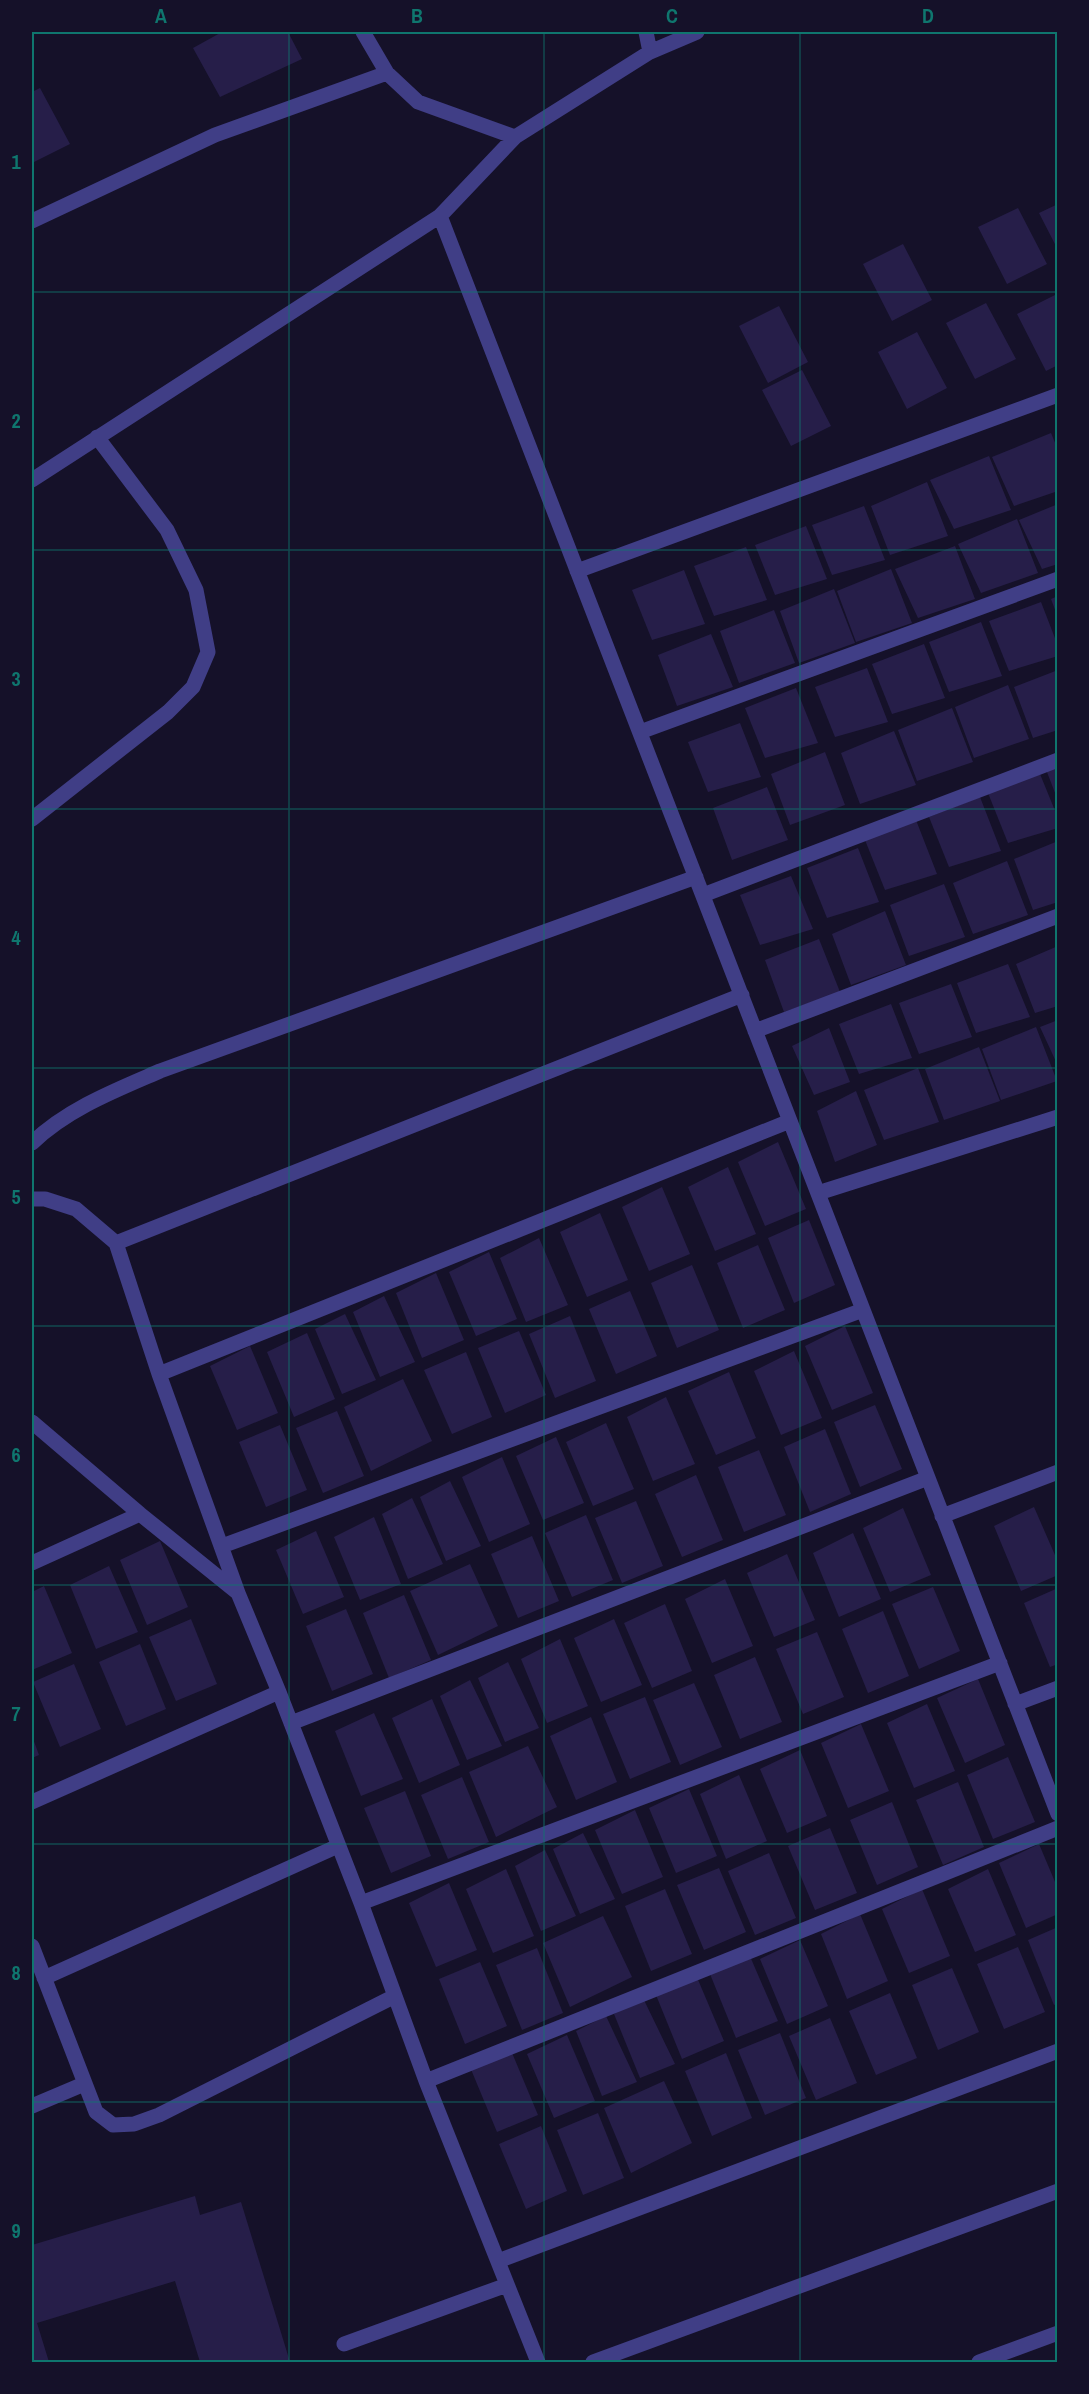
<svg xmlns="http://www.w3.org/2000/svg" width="1089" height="2394" viewBox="0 0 1089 2394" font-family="'Archivo Narrow',sans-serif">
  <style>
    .building { fill: #261e49 }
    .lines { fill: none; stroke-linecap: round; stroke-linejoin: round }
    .minor { stroke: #403e86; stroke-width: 15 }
    .grid { fill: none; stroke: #0f766e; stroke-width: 1.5; stroke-opacity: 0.55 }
    .neatline { fill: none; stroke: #0f766e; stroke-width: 2 }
    .grid-label { font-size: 20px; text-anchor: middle; font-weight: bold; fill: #0f766e }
  </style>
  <rect width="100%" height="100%" fill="#151129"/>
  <!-- building -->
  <path class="building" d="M 222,32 L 288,32 L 302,59 L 220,97 L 193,48 Z
    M 40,88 L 70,144 L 32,163 L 32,92 Z
    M 1058,204 L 1058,250 L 1039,213 Z
    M 1018,208 L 1047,264 L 1007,284 L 978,227 Z
    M 903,244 L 932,300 L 892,321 L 863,264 Z
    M 1057,294 L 1058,365 L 1046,371 L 1017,314 Z
    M 986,303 L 1016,359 L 975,379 L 946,323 Z
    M 779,306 L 808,362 L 768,383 L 739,326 Z
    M 917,332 L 947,388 L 907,409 L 878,352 Z
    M 802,370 L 831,426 L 791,446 L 762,390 Z
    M 1051,433 L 1058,450 L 1058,491 L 1014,506 L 992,457 Z
    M 989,456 L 1011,510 L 954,529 L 930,480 Z
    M 927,482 L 948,536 L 890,555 L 871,506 Z
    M 1058,504 L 1058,564 L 1042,569 L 1019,520 Z
    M 864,506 L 885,560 L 832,575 L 812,525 Z
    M 1017,519 L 1038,573 L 981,593 L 958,544 Z
    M 806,526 L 827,579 L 775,595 L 755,545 Z
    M 955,546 L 975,599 L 918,618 L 895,569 Z
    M 746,547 L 767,600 L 714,616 L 694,566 Z
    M 891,569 L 912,623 L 856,642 L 837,591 Z
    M 684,570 L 705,624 L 652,640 L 632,590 Z
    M 834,589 L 855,643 L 799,663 L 780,611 Z
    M 1058,596 L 1058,615 L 1057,615 L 1051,599 Z
    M 1041,602 L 1058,646 L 1058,656 L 1009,671 L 989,621 Z
    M 774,610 L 795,663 L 739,683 L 720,631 Z
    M 981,622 L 1002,676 L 949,692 L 929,642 Z
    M 711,634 L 733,687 L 677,706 L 658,655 Z
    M 924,644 L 945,698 L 892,714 L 872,664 Z
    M 867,668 L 888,722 L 835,737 L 815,687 Z
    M 1058,670 L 1058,730 L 1033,738 L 1014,687 Z
    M 1008,685 L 1029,739 L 974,758 L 955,707 Z
    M 796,688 L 818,743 L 765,758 L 745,708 Z
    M 952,708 L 973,762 L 917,781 L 898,730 Z
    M 740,723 L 761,777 L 708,792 L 688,742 Z
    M 894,731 L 916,785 L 860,804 L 841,753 Z
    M 825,752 L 845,805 L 790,825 L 771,774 Z
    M 1058,762 L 1058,798 L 1057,798 L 1045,767 Z
    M 1040,774 L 1058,818 L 1058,828 L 1008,843 L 988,793 Z
    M 767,787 L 788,840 L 732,860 L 713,808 Z
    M 980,797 L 1001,851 L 949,867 L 929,817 Z
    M 916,820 L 937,874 L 885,890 L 865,840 Z
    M 1058,841 L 1058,902 L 1033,910 L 1014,859 Z
    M 858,848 L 879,902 L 827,918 L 807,868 Z
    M 1007,861 L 1028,915 L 973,934 L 953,883 Z
    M 791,876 L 813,929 L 760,945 L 740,895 Z
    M 944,884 L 965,937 L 909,956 L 890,905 Z
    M 885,911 L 906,965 L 851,985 L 832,934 Z
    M 819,939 L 840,992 L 784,1012 L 765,960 Z
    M 1058,946 L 1058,1006 L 1035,1013 L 1016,964 Z
    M 1008,964 L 1030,1017 L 976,1033 L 957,983 Z
    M 951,984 L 972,1037 L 919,1054 L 899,1003 Z
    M 891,1004 L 912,1058 L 859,1074 L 839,1024 Z
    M 1058,1020 L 1058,1066 L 1040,1027 Z
    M 1036,1027 L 1057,1081 L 1001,1100 L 982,1049 Z
    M 829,1028 L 850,1082 L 814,1095 L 792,1046 Z
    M 979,1047 L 1000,1101 L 944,1120 L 925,1069 Z
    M 918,1068 L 939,1122 L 884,1140 L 864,1090 Z
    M 856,1091 L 877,1145 L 835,1162 L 817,1111 Z
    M 778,1142 L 806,1209 L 765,1226 L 738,1162 Z
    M 728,1167 L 756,1234 L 715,1251 L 688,1187 Z
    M 662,1187 L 690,1254 L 649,1271 L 622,1207 Z
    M 600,1213 L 628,1280 L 587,1297 L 560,1232 Z
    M 809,1220 L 835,1285 L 794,1303 L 768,1238 Z
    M 539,1238 L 568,1305 L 526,1322 L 500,1258 Z
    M 758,1245 L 785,1310 L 743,1328 L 717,1263 Z
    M 489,1252 L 517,1319 L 476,1336 L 449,1272 Z
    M 692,1265 L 719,1330 L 677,1348 L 651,1283 Z
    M 436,1273 L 464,1340 L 422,1358 L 396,1293 Z
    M 630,1291 L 657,1356 L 616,1374 L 589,1309 Z
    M 384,1296 L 415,1362 L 380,1377 L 353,1312 Z
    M 345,1314 L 376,1380 L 342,1394 L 315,1329 Z
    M 570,1316 L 596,1381 L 555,1398 L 529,1334 Z
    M 845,1326 L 873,1393 L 832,1410 L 805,1346 Z
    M 519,1331 L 546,1395 L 505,1413 L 478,1348 Z
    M 307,1333 L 335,1399 L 294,1417 L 267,1352 Z
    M 250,1346 L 278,1413 L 237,1430 L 210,1366 Z
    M 794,1351 L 822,1418 L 781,1435 L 754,1371 Z
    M 466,1352 L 492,1417 L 452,1434 L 424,1370 Z
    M 729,1372 L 756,1438 L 716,1455 L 688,1391 Z
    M 403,1379 L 432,1441 L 371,1471 L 344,1407 Z
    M 666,1397 L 695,1464 L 653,1481 L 627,1417 Z
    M 875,1405 L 902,1469 L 860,1487 L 834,1422 Z
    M 337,1411 L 364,1476 L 323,1493 L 296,1428 Z
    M 606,1423 L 634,1489 L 593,1506 L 566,1442 Z
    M 280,1425 L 307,1490 L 266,1507 L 239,1442 Z
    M 825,1429 L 851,1494 L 810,1512 L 784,1447 Z
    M 556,1437 L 584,1503 L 543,1520 L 516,1456 Z
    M 759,1450 L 786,1515 L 744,1532 L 718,1467 Z
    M 502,1457 L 530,1524 L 489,1542 L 462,1477 Z
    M 696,1475 L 723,1540 L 682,1557 L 655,1494 Z
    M 450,1481 L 481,1546 L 446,1561 L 420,1497 Z
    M 412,1498 L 443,1564 L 408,1579 L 382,1514 Z
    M 636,1501 L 663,1566 L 622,1583 L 595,1518 Z
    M 1034,1507 L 1058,1562 L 1058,1575 L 1021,1591 L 994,1526 Z
    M 903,1508 L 931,1575 L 890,1592 L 863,1528 Z
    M 586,1515 L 613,1580 L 572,1597 L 545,1533 Z
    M 374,1517 L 401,1584 L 360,1600 L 334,1537 Z
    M 316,1531 L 344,1597 L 303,1614 L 276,1550 Z
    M 853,1533 L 881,1599 L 839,1617 L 813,1553 Z
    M 532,1536 L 559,1601 L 518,1618 L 491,1554 Z
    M 160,1541 L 188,1607 L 147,1625 L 120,1560 Z
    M 787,1554 L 815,1620 L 774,1637 L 747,1573 Z
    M 470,1564 L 498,1626 L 438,1655 L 410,1591 Z
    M 109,1566 L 138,1632 L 96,1649 L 70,1585 Z
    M 725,1579 L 753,1646 L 712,1663 L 685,1599 Z
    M 44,1586 L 72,1653 L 32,1670 L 32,1592 Z
    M 933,1587 L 960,1651 L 919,1669 L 892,1604 Z
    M 1058,1588 L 1058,1664 L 1050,1667 L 1024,1603 Z
    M 404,1595 L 431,1660 L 389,1678 L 363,1613 Z
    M 665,1604 L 692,1671 L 652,1688 L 624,1623 Z
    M 346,1609 L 373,1674 L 332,1691 L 306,1626 Z
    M 883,1611 L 909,1676 L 868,1693 L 842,1629 Z
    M 191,1619 L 217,1684 L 176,1701 L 149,1637 Z
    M 614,1619 L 642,1685 L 601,1702 L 574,1638 Z
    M 817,1632 L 844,1697 L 803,1714 L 776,1649 Z
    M 560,1639 L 588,1706 L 547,1723 L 521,1659 Z
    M 140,1644 L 166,1709 L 126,1726 L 99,1662 Z
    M 755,1657 L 782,1722 L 740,1739 L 714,1675 Z
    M 508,1662 L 539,1728 L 505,1742 L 478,1678 Z
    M 74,1664 L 101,1729 L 60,1747 L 33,1682 Z
    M 978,1679 L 1005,1745 L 965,1763 L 937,1698 Z
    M 470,1680 L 502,1746 L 467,1760 L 440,1696 Z
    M 694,1683 L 722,1747 L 680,1765 L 653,1700 Z
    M 645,1697 L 671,1762 L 630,1779 L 603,1714 Z
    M 432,1699 L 460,1765 L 419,1783 L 392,1718 Z
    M 927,1704 L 955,1771 L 914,1788 L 887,1723 Z
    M 374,1713 L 403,1779 L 361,1796 L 335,1731 Z
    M 591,1717 L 617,1782 L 576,1800 L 550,1736 Z
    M 861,1724 L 889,1791 L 848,1808 L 821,1743 Z
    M 32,1736 L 39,1755 L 32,1758 Z
    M 528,1746 L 557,1807 L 496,1837 L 469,1772 Z
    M 800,1750 L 827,1816 L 787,1833 L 760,1769 Z
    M 1008,1757 L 1035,1822 L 993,1839 L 967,1775 Z
    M 739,1775 L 767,1841 L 726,1859 L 700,1794 Z
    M 462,1777 L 489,1842 L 448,1859 L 421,1795 Z
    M 958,1782 L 984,1847 L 943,1865 L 916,1800 Z
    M 689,1789 L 717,1856 L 676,1873 L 649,1808 Z
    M 405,1791 L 431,1856 L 391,1873 L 364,1808 Z
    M 892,1802 L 918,1867 L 877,1885 L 850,1820 Z
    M 635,1810 L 663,1877 L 622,1894 L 595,1830 Z
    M 830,1828 L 857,1893 L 815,1910 L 788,1846 Z
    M 583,1833 L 615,1899 L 580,1914 L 553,1849 Z
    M 1039,1844 L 1058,1889 L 1058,1914 L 1026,1928 L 999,1863 Z
    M 545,1850 L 576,1916 L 541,1931 L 515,1866 Z
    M 769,1853 L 796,1918 L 755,1935 L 728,1871 Z
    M 719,1868 L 746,1932 L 704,1950 L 677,1885 Z
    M 506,1869 L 534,1936 L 493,1953 L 466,1889 Z
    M 988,1869 L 1016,1935 L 975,1952 L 948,1889 Z
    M 449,1883 L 477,1950 L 436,1967 L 409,1903 Z
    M 665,1889 L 692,1954 L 651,1971 L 625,1906 Z
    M 922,1889 L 950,1956 L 909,1973 L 882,1909 Z
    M 860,1914 L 888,1981 L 847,1999 L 821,1934 Z
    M 603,1916 L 632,1977 L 570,2007 L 543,1943 Z
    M 1058,1927 L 1058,2003 L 1054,2005 L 1028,1940 Z
    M 800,1940 L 828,2006 L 787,2024 L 760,1959 Z
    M 1018,1947 L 1045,2012 L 1004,2029 L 977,1964 Z
    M 537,1948 L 563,2013 L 522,2030 L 496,1965 Z
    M 749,1954 L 778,2021 L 736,2038 L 710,1974 Z
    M 480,1962 L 507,2026 L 465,2044 L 439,1979 Z
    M 952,1968 L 979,2032 L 938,2050 L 912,1985 Z
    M 696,1975 L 724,2041 L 682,2059 L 656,1995 Z
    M 890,1993 L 917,2058 L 876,2075 L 849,2011 Z
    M 643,1998 L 675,2064 L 640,2078 L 614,2014 Z
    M 606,2016 L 637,2082 L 602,2096 L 576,2031 Z
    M 830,2018 L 857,2083 L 816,2100 L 789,2036 Z
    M 780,2033 L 806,2098 L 765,2115 L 738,2050 Z
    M 567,2035 L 595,2101 L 554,2118 L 527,2054 Z
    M 510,2048 L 538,2115 L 497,2132 L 470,2067 Z
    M 726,2053 L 752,2118 L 712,2136 L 685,2071 Z
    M 664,2081 L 692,2143 L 631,2173 L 604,2108 Z
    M 598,2113 L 624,2178 L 583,2195 L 557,2130 Z
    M 541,2126 L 567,2191 L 526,2209 L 499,2144 Z
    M 195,2196 L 200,2215 L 241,2202 L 290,2362 L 200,2362 L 175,2281 L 37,2323 L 49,2362 L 32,2362 L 32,2245 Z"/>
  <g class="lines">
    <!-- minor -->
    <path class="minor" d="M 363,32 L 387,73
      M 646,32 L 650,52
      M 440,216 L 1058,1814
      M 32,221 L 215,135 L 387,73 L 418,102 L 515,137
      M 32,480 L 440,216 L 515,137 L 650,52 L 697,32
      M 577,571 L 1058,395
      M 640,732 L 1058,579
      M 32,819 L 168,712 L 193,687 L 208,652 L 196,590 L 167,530 L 97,437
      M 703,895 L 1058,760
      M 755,1031 L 1058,916
      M 32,1143 C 67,1109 116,1090 160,1071 L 696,877
      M 818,1193 L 1058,1117
      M 32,1199 L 45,1199 L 76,1209 L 116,1243 L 159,1374 L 238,1593
      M 116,1243 L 742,995
      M 159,1374 L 790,1121
      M 32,1422 L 140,1514 L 238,1593 L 279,1692 L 361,1903 L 426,2081 L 538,2362
      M 942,1516 L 1058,1472
      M 222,1546 L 863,1310
      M 32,1563 L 140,1514
      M 1015,1704 L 1058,1688
      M 291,1723 L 928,1478
      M 32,1802 L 279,1692
      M 361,1903 L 1000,1663
      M 32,1946 L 96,2112 L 113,2125 L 134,2124 L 159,2115 L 395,1996
      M 44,1978 L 338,1846
      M 426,2081 L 1058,1828
      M 32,2106 L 84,2084
      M 498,2261 L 1058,2051
      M 344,2344 L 507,2285
      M 593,2362 L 1058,2191
      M 979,2362 L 1058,2333"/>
  </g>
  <!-- grid -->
  <path class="grid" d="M 289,32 L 289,2362M 544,32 L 544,2362M 800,32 L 800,2362M 32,292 L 1058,292M 32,550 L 1058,550M 32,809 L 1058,809M 32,1068 L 1058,1068M 32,1326 L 1058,1326M 32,1585 L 1058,1585M 32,1844 L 1058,1844M 32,2102 L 1058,2102"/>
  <!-- border -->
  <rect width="1089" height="2394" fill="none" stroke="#151129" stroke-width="66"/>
  <rect x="33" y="33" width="1023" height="2328" class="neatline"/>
  <g class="grid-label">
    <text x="161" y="23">A</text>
    <text x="417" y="23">B</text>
    <text x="672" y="23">C</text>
    <text x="928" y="23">D</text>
    <text x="16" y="169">1</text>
    <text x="16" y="428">2</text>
    <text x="16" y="686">3</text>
    <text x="16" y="945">4</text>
    <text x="16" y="1204">5</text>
    <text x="16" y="1462">6</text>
    <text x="16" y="1721">7</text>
    <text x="16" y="1980">8</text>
    <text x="16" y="2238">9</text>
  </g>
</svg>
